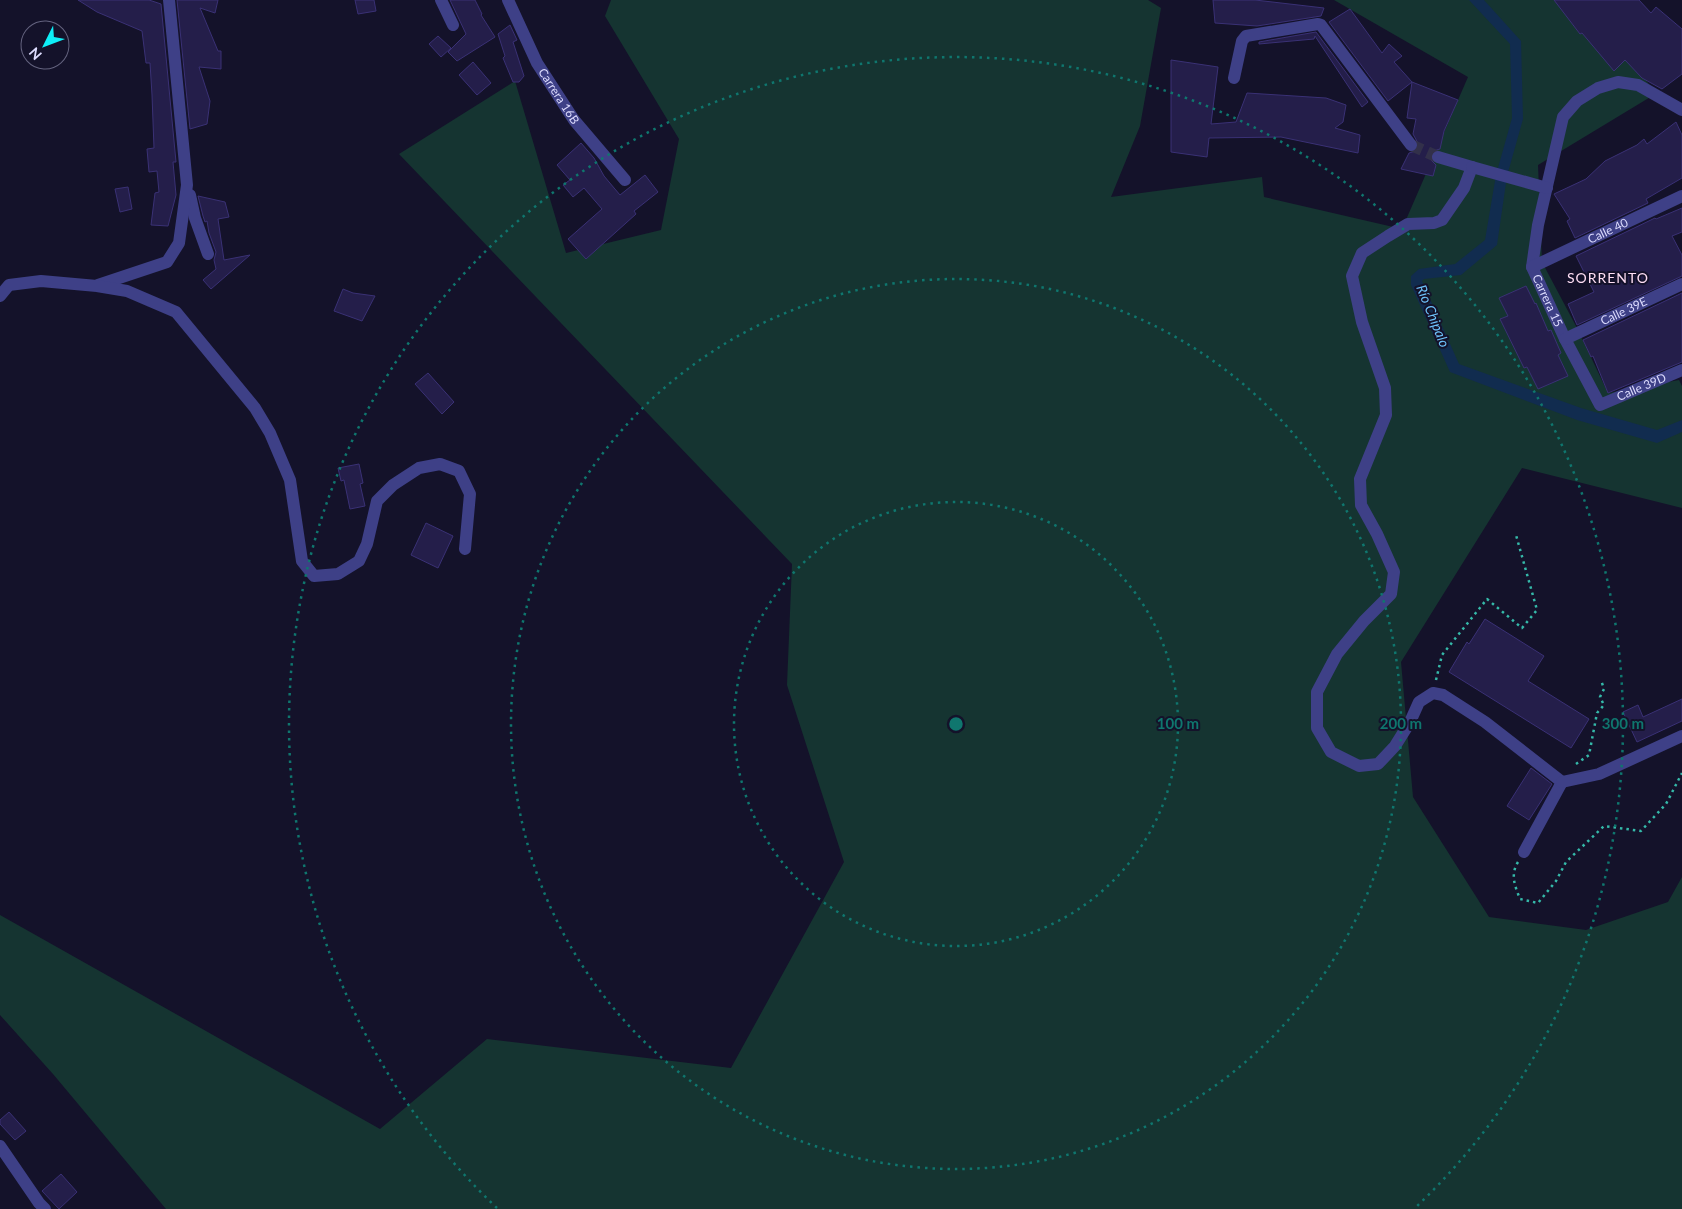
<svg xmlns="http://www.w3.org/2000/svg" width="1682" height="1209" viewBox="0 0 1682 1209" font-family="Lato,sans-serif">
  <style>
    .green { fill: #153431 }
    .water { fill: #112c4f }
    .building { fill: #241e4a; stroke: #3a3175 }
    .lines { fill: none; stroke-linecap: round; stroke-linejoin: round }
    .minor-tunnel { stroke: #32304a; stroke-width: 12; stroke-dasharray: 12 6; stroke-linecap: butt }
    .path { stroke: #35b9a9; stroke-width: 2.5; stroke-dasharray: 2.5 4; stroke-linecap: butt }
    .minor { stroke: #3e4087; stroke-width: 12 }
    .ring { fill: none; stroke: #0f766e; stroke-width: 2.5; stroke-dasharray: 2.5 5 }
    .labels { text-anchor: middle; stroke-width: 4; stroke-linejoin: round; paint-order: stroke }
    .street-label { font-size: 12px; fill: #dddcfe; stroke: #14122a }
    .neighbourhood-label { font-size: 14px; letter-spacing: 1px; fill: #fedef4; stroke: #14122a }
    .water-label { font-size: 14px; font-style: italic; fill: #6dc2fa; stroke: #14122a }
    .centre { fill: #0f766e; stroke: #14122a; stroke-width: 2.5 }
    .ring-label { font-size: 15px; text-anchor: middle; font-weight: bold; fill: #0f766e; stroke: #14122a; stroke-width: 4; stroke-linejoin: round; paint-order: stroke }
  </style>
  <rect width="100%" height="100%" fill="#14122a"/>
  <!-- green -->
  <path class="green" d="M 611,0 L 1148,0 L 1161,8 L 1140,126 L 1111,197 L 1262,177 L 1264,197 L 1402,229 L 1468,77 L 1334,0 L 1574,0 L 1657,93 L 1538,165 L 1542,262 L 1577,328 L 1608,393 L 1679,380 L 1682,386 L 1682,508 L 1522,468 L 1401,662 L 1413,797 L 1489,917 L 1586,930 L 1668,902 L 1682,877 L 1682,1209 L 166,1209 L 53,1074 L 0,1015 L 0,915 L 380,1129 L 487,1039 L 731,1068 L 844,862 L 787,685 L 792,564 L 399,154 L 515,81 L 566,253 L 661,230 L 679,139 L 605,16 Z"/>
  <!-- water -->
  <path class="water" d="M 1469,0 L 1484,0 L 1521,41 L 1523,119 L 1507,176 L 1497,245 L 1461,275 L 1424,279 L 1422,281 L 1459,364 L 1581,408 L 1657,430 L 1682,420 L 1682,432 L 1657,443 L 1577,420 L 1450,372 L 1411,285 L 1411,276 L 1419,269 L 1455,264 L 1485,240 L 1496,175 L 1512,118 L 1510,44 Z"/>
  <!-- building -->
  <path class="building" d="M 78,0 L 149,0 L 161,4 L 176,162 L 173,162 L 176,195 L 168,226 L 151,225 L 155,193 L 159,192 L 157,171 L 149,172 L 147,149 L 154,148 L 152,95 L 150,63 L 146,63 L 142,31 L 97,12 Z
    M 177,0 L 218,0 L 215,13 L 200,8 L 218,51 L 221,51 L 221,69 L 199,67 L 210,101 L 207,124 L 190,129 Z
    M 355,0 L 374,0 L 376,11 L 358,14 Z
    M 450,0 L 475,0 L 482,14 L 481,15 L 495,37 L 457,61 L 448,52 L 466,34 Z
    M 1213,0 L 1255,0 L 1324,8 L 1321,16 L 1257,26 L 1215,23 Z
    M 1554,0 L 1639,0 L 1651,13 L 1656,7 L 1682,29 L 1682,74 L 1662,89 L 1642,78 L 1625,60 L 1614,71 L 1582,33 L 1580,34 Z
    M 1350,9 L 1382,53 L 1389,44 L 1402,56 L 1394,62 L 1412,82 L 1388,101 L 1329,22 Z
    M 510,25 L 517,40 L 513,42 L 524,76 L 519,82 L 513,82 L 503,58 L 505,56 L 498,34 Z
    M 1316,32 L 1368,102 L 1362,107 L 1315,36 L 1314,39 L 1259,44 L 1259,42 Z
    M 438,36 L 451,48 L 441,57 L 429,44 Z
    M 1171,60 L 1218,67 L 1211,124 L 1236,122 L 1247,93 L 1326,98 L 1346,105 L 1343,122 L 1335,128 L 1360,135 L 1358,153 L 1281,137 L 1209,138 L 1207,157 L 1171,152 Z
    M 473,62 L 491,83 L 477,95 L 459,75 Z
    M 1412,82 L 1458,100 L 1444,131 L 1440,149 L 1433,151 L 1430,154 L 1430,159 L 1436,165 L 1433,176 L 1401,169 L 1409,153 L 1416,151 L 1419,145 L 1413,134 L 1416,119 L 1407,118 Z
    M 1676,122 L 1682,135 L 1682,178 L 1646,199 L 1648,203 L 1575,238 L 1567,221 L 1570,219 L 1554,194 L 1586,179 L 1605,161 L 1637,145 L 1644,139 L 1647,144 Z
    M 581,143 L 594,158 L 604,176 L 620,195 L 645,175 L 658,192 L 634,211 L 636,214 L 586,259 L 568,239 L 602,209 L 584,188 L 573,197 L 563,185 L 570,180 L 557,165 Z
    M 128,187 L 132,209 L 120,212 L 115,189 Z
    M 198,196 L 225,202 L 229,217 L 218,219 L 224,260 L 250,255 L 211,289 L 203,280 L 216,269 L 214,260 L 216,252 L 209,233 L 207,221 L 205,222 L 203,216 Z
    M 1682,208 L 1682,232 L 1672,236 L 1682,255 L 1682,276 L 1577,325 L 1568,304 L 1594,292 L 1576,256 L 1655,218 L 1656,219 Z
    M 1526,286 L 1535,304 L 1536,303 L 1548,331 L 1551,330 L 1561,353 L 1558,355 L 1568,376 L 1538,389 L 1527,367 L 1524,368 L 1500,319 L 1508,316 L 1499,298 Z
    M 343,289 L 353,293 L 375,296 L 362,321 L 334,311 Z
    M 1682,293 L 1682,362 L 1608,393 L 1593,356 L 1591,357 L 1583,340 Z
    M 428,373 L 454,402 L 442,414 L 415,384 Z
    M 359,464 L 363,483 L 360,484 L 365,506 L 350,509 L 344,480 L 341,481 L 338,468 Z
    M 426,523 L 453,536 L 438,568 L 411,555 Z
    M 1485,619 L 1544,656 L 1528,681 L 1589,719 L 1571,748 L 1449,672 L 1467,642 L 1469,644 Z
    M 1682,699 L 1682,721 L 1637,742 L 1623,712 L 1638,705 L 1643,717 Z
    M 1531,768 L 1552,784 L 1529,820 L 1507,806 Z
    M 9,1112 L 26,1131 L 15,1140 L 0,1124 L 0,1120 Z
    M 61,1174 L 77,1192 L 59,1209 L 42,1191 Z"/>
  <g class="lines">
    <!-- minor-tunnel -->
    <path class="minor-tunnel" d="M 1411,145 L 1438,157"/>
    <!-- path -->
    <path class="path" d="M 1436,680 L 1442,655 L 1487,599 L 1522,628 L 1537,610 L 1516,535
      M 1576,764 L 1589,755 L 1597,713 L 1604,705 L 1600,697 L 1604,689 L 1601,680
      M 1518,862 C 1510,875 1515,886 1520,899 L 1538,903 L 1556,881 L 1566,862 L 1604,826 L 1641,831 L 1666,804 L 1682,773"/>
    <!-- minor -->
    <g class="minor">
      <path d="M 441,0 L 453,25"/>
      <path id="s1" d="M 508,0 L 537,63 L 574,120 L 625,180"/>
      <path d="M 1234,78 L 1242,41 L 1246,36 L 1318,24 L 1321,25 L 1411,145"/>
      <path id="s2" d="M 1682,110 L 1638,85 L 1618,82 L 1598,88 L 1577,101 L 1563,117 L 1538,225 L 1532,267 L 1565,339 L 1600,405 L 1682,370"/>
      <path d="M 1438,157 L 1472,167 L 1464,188 L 1442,220 L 1434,223 L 1408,224 L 1388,236 L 1362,253 L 1352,276 L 1362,322 L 1385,388 L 1386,415 L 1360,479 L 1361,505 L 1377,534 L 1394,572 L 1391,594 L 1364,621 L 1337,654 L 1317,692 L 1317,728 L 1331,752 L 1359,766 L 1378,764 L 1395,746 L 1410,722 L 1419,702 L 1433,693 L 1443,695 L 1485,722 L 1562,782 L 1524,852"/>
      <path d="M 1472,167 L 1547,188"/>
      <path d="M 190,195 L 195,218 L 208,254"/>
      <path id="s3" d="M 1532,267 L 1682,196"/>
      <path d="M 98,285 L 167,262 L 179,243 L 187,185 L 169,0"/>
      <path d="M 0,296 L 9,285 L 41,281 L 97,286 L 127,291 L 176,312 L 255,408 L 270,433 L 290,480 L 302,561 L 314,576 L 338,574 L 359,561 L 367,544 L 377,501 L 393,485 L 419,468 L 440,464 L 459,471 L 470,494 L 465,549"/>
      <path id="s4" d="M 1565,339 L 1682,284"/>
      <path d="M 1562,782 L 1599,774 L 1682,736"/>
      <path d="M 0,1146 L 39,1203 L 45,1209"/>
    </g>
  </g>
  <!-- distance rings -->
  <g class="ring">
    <circle cx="956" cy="724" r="222"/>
    <circle cx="956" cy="724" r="445"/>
    <path d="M497 1208A667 667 0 1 1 1415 1208"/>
  </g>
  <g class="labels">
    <!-- street labels -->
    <g class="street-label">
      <text dy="4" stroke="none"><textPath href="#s1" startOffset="109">Carrera 16B</textPath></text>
      <text dy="4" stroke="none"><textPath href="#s3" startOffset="84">Calle 40</textPath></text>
      <text dy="4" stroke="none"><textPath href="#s2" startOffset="328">Carrera 15</textPath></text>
      <text dy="4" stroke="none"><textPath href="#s4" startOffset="65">Calle 39E</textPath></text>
      <text dy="4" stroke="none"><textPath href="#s2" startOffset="490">Calle 39D</textPath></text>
    </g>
    <!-- neighbourhood labels -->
    <g class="neighbourhood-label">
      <text x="1608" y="283">SORRENTO</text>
    </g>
    <!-- water labels -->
    <g class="water-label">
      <text transform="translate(1433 316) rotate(68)" y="5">Río Chipalo</text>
    </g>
  </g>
  <circle cx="956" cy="724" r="8" class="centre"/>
  <g class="ring-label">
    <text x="1178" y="729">100 m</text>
    <text x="1401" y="729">200 m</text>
    <text x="1623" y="729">300 m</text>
  </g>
  <!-- north arrow -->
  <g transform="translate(45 45) rotate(228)"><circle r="24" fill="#14122a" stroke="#64637f"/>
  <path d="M0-4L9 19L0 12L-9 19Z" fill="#0eeef7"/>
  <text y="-8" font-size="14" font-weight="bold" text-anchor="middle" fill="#dddcfe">N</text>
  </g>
</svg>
